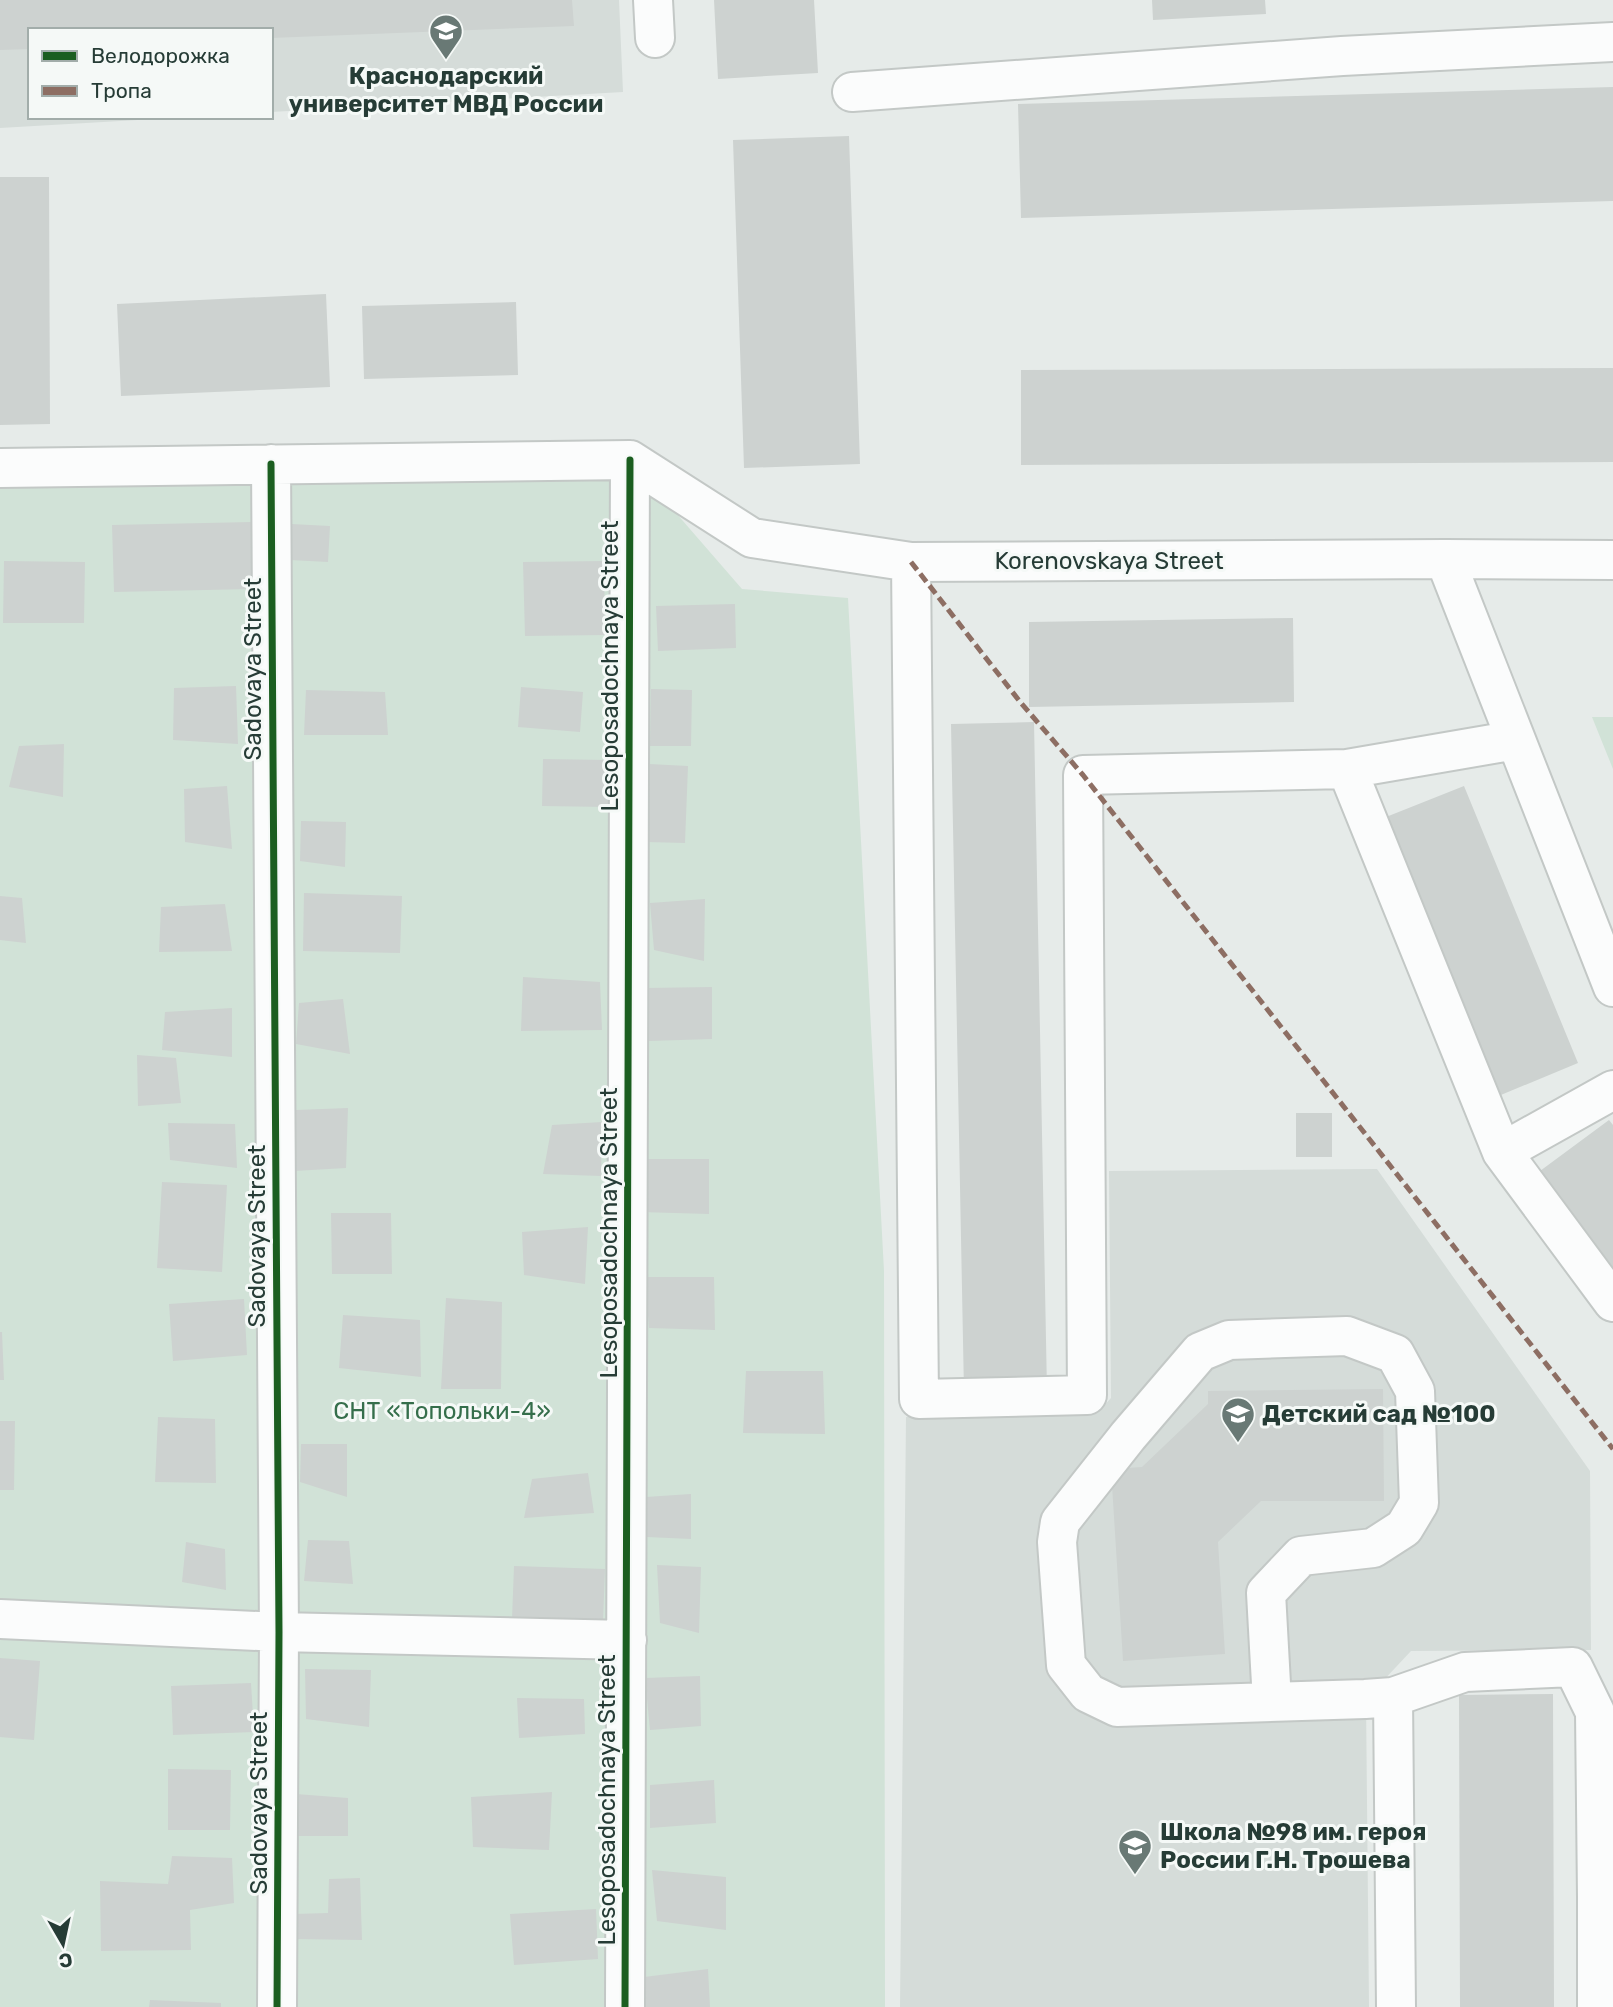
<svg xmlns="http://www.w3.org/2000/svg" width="1613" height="2007" viewBox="0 0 1613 2007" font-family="Rubik,sans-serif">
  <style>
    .built { fill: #d5dcd9 }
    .green { fill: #d1e2d7 }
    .building { fill: #cdd2d0 }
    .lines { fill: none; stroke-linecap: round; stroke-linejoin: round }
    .minor-casing { stroke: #c3c8c6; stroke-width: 42 }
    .minor { stroke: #fbfcfc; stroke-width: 38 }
    .quiet { stroke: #8d6e63; stroke-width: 5; stroke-dasharray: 10 5; stroke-linecap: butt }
    .cycleway-casing { stroke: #f5f9f7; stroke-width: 11 }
    .cycleway { stroke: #1b5e20; stroke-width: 7 }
    .labels { text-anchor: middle; stroke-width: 6; stroke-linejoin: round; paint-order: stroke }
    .poi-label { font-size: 24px; font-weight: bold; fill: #263c36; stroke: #f5f9f7; text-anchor: start }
    .street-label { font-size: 24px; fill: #263c36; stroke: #f5f9f7 }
    .park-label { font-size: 24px; fill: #356e4b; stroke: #f5f9f7 }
  </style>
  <rect width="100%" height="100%" fill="#e6ebe9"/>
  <!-- built -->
  <path class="built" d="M 0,0 L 619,0 L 623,92 L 271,112 L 271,30 L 30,30 L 30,117 L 189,117 L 0,128 Z
    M 1377,1169 L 1590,1471 L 1591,1650 L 1411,1651 L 1366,1699 L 1369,2007 L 900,2007 L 906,1417 L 1098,1412 L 1111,1398 L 1109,1171 Z"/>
  <!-- green -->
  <path class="green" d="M 0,453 L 630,460 L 742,589 L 848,598 L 884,1271 L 885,2007 L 0,2007 Z
    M 1592,717 L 1613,717 L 1613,769 Z"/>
  <!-- building -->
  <path class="building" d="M 0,0 L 572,0 L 574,26 L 271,38 L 271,30 L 30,30 L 30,49 L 0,50 Z
    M 714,0 L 814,0 L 818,73 L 718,79 Z
    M 1152,0 L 1265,0 L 1266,14 L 1153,20 Z
    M 1613,87 L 1613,201 L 1021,218 L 1018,104 Z
    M 849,136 L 860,464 L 744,468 L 733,140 Z
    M 0,177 L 49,177 L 50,424 L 0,425 Z
    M 326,294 L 330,387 L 121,396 L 117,304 Z
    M 516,302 L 518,375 L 364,379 L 362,306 Z
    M 1613,368 L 1613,462 L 1021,465 L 1021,370 Z
    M 251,522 L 252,589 L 114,592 L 112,525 Z
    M 291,524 L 330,526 L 328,562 L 290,560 Z
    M 4,561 L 85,562 L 84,623 L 3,623 Z
    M 604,561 L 605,635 L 525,636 L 523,562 Z
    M 735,604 L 736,648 L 658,651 L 656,606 Z
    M 1293,618 L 1294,702 L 1029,707 L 1029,622 Z
    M 236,686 L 238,744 L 173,740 L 174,688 Z
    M 521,687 L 583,692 L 580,732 L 518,727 Z
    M 651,689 L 692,690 L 691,746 L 650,746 Z
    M 306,690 L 385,692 L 388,735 L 304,735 Z
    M 1034,722 L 1047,1391 L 964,1392 L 951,724 Z
    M 64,744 L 63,797 L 9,787 L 19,746 Z
    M 543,759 L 609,760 L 608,807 L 542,806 Z
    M 649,764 L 688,766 L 685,843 L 646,842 Z
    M 227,786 L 232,849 L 185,842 L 184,789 Z
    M 1464,786 L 1578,1063 L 1496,1097 L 1381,819 Z
    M 301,821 L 346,822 L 345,867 L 300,861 Z
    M 304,893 L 402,896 L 400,953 L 303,951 Z
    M 0,896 L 22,898 L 26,943 L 0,940 Z
    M 705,899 L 704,961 L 654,950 L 650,903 Z
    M 225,904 L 232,951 L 159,952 L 161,907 Z
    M 523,977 L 600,982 L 602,1030 L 521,1031 Z
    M 712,987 L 712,1039 L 649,1041 L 646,988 Z
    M 343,999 L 350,1054 L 296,1044 L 299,1003 Z
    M 232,1008 L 232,1057 L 162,1050 L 165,1012 Z
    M 137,1055 L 176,1058 L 181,1103 L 138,1106 Z
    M 348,1108 L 346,1168 L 294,1171 L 296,1110 Z
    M 1296,1113 L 1332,1113 L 1332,1157 L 1296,1157 Z
    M 1609,1120 L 1613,1125 L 1613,1272 L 1540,1171 Z
    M 602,1122 L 601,1176 L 543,1174 L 552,1125 Z
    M 168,1123 L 235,1124 L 237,1168 L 170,1160 Z
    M 640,1159 L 709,1159 L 709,1214 L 640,1212 Z
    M 162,1182 L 227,1185 L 222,1272 L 157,1268 Z
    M 331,1213 L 391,1213 L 392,1274 L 332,1274 Z
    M 588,1227 L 585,1284 L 524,1275 L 522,1232 Z
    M 645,1277 L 714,1277 L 715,1330 L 649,1328 Z
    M 446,1298 L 502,1302 L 501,1389 L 441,1389 Z
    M 244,1299 L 247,1355 L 173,1361 L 169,1304 Z
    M 343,1315 L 420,1320 L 421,1377 L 339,1368 Z
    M 0,1332 L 2,1332 L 4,1380 L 0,1380 Z
    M 746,1371 L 823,1371 L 825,1434 L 743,1433 Z
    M 1383,1389 L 1384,1501 L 1261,1501 L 1218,1542 L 1225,1654 L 1123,1661 L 1111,1469 L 1142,1467 L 1208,1404 L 1208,1391 Z
    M 158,1417 L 215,1419 L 216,1483 L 155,1482 Z
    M 0,1421 L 15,1421 L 14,1490 L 0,1490 Z
    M 301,1444 L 347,1444 L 347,1497 L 300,1482 Z
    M 588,1473 L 594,1513 L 524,1518 L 532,1479 Z
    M 691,1494 L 691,1539 L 647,1537 L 646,1497 Z
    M 308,1540 L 349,1541 L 353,1584 L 304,1581 Z
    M 186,1542 L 225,1549 L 226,1590 L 182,1582 Z
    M 657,1565 L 701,1567 L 699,1633 L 660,1623 Z
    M 514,1566 L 605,1569 L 603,1622 L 512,1619 Z
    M 0,1658 L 40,1661 L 34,1740 L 0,1737 Z
    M 305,1669 L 371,1670 L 369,1727 L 306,1719 Z
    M 700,1676 L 701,1726 L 650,1730 L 645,1678 Z
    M 251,1683 L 254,1732 L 173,1735 L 171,1686 Z
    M 1553,1694 L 1554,2007 L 1460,2007 L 1459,1695 Z
    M 517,1698 L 584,1699 L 585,1734 L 519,1738 Z
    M 168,1769 L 231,1770 L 230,1830 L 168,1830 Z
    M 714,1780 L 716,1823 L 650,1828 L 650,1785 Z
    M 552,1792 L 549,1850 L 473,1847 L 471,1797 Z
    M 296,1794 L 348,1798 L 348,1836 L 295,1836 Z
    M 172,1856 L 232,1858 L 234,1903 L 190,1910 L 191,1950 L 101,1951 L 100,1881 L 168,1884 Z
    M 652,1870 L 726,1877 L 726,1930 L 657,1921 Z
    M 360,1878 L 362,1940 L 294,1939 L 294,1914 L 328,1913 L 329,1879 Z
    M 596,1909 L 598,1959 L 514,1965 L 510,1914 Z
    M 708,1969 L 710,2007 L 645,2007 L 644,1977 Z
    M 150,2000 L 221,2003 L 221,2007 L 149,2007 Z"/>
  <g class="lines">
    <!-- minor casing -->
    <g class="minor-casing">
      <path id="minor" d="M 653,0 L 655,38
        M 852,92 L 1342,56 L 1613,42
        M 630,460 L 752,538 L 911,562 L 1445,559 L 1613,560
        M 271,464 L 279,1632 L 277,2007
        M 0,468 L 630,460
        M 1445,559 L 1613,987
        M 911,562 L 919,1399 L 1087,1395 L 1083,775 L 1347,769 L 1516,740
        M 1347,769 L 1502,1152 L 1613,1302
        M 1502,1152 L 1613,1090
        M 0,1619 L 279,1632 L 627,1640
        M 1393,1697 L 1396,2007
        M 1272,1702 L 1266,1593 L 1301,1556 L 1373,1548 L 1404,1528 L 1419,1503 L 1415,1391 L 1395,1354 L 1347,1336 L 1229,1340 L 1200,1352 L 1128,1436 L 1060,1522 L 1057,1542 L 1066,1665 L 1088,1693 L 1117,1707 L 1365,1699 L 1393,1697 L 1465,1672 L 1573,1667 L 1595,1712 L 1597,1897 L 1613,1897
        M 1597,1897 L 1597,2007
        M 625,2007 L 630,460"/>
    </g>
    <!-- minor -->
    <use href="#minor" class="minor"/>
    <!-- quiet -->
    <path class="quiet" d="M 911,562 L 1021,703 L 1083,775 L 1613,1449"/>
    <!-- cycleway casing -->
    <g class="cycleway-casing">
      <path id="cycleway" d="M 271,464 L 279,1632 L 277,2007
        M 625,2007 L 630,460"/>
    </g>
    <!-- cycleway -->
    <use href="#cycleway" class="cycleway"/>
  </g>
  <!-- icons -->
  <defs>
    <g id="university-pin" transform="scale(1.75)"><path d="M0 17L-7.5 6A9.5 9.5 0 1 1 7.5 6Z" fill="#697975" stroke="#f5f9f7"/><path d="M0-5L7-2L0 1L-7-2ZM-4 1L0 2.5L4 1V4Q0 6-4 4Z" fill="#fff"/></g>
    <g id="school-pin" transform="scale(1.75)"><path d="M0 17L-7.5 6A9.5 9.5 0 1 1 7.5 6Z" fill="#697975" stroke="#f5f9f7"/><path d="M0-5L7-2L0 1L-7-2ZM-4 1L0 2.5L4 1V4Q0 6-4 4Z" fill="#fff"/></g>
  </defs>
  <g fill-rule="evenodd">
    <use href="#university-pin" x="446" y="31"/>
    <use href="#school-pin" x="1238" y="1414"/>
    <use href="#school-pin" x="1135" y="1846"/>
  </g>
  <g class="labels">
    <!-- poi labels -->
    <g class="poi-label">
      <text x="446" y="84" text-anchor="middle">Краснодарский<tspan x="446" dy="28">университет МВД России</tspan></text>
      <text x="1262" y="1422">Детский сад №100</text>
      <text x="1160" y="1840">Школа №98 им. героя<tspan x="1160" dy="28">России Г.Н. Трошева</tspan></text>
    </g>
    <!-- street labels -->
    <g class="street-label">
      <text x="1109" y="569">Korenovskaya Street</text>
      <text transform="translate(610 666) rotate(-90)" y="8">Lesoposadochnaya Street</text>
      <text transform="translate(253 669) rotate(-90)" y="8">Sadovaya Street</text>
      <text transform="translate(609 1233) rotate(-90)" y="8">Lesoposadochnaya Street</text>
      <text transform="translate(257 1236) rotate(-90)" y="8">Sadovaya Street</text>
      <text transform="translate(607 1800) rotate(-90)" y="8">Lesoposadochnaya Street</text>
      <text transform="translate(259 1803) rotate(-90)" y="8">Sadovaya Street</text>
    </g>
    <!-- park labels -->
    <g class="park-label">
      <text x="442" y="1419">СНТ «Топольки-4»</text>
    </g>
  </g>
  <!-- legend -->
  <rect x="28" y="28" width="245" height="91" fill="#f5f9f7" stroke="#a2adaa" stroke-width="2"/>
  <rect x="42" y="51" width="35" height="10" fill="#1b5e20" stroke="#a2adaa" stroke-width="2"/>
  <text x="91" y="63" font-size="21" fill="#263c36">Велодорожка</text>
  <rect x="42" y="86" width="35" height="10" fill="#8d6e63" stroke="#a2adaa" stroke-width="2"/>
  <text x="91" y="98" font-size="21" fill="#263c36">Тропа</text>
  <!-- north arrow -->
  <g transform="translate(63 1944) rotate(171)" stroke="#f5f9f7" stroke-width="5" paint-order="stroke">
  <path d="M0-5L12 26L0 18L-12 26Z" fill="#263c36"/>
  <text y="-10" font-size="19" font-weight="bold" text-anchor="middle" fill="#263c36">С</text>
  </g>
</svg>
